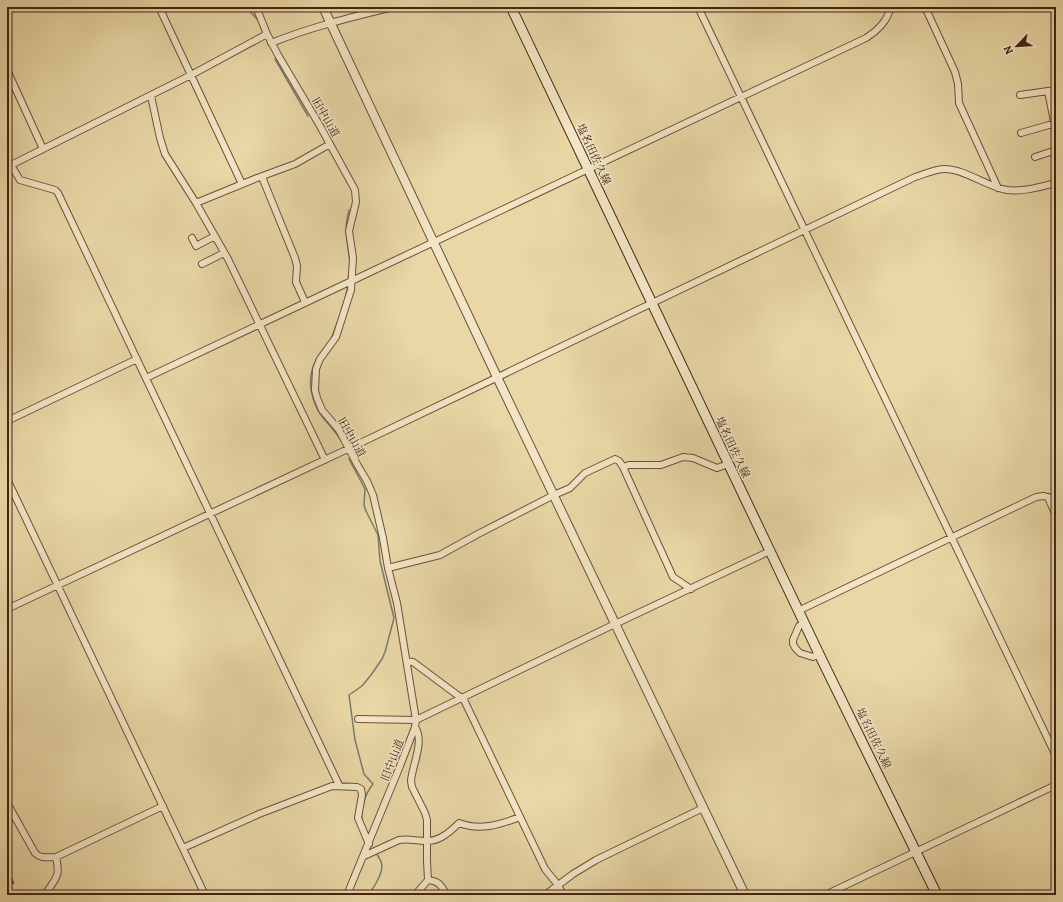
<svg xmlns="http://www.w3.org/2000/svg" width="1063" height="902" viewBox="0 0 1063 902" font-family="Alegreya,'Noto Serif JP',serif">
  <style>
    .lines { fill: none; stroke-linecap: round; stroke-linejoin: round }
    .stream { stroke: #767d6e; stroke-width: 1.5 }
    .minor-casing { stroke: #6d5038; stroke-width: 8 }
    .tertiary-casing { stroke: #6d5038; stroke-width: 10 }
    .secondary-casing { stroke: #442313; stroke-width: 11 }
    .minor { stroke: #f1e5c5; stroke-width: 6 }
    .tertiary { stroke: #f1e5c5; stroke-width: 8 }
    .secondary { stroke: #f1e5c5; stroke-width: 9 }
    .rail { stroke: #442313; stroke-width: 1.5; stroke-dasharray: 7 7; stroke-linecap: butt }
    .labels { text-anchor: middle; stroke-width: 3; stroke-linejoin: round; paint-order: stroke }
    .street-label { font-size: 11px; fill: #442313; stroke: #f1e5c5 }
  </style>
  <rect width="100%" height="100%" fill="#e9d7a6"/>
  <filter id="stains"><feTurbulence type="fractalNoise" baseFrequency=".005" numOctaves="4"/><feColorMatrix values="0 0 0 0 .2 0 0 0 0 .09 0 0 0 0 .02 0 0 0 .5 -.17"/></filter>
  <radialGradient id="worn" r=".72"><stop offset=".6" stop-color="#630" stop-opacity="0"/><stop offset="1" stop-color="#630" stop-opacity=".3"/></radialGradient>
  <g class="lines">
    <!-- stream -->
    <path class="stream" d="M 246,7 L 258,20
      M 275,59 L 308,116
      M 349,210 C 343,233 348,241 350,263
      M 348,279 L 349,273
      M 345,299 L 348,286
      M 331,339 L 341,313
      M 324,348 C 312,364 307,378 313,398 C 315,404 317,410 321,415 C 328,424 336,432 342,442
      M 349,459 L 365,489 L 364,505 L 366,511 L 378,535 L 380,561 L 394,618 L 385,652 L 382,659 L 371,675 L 362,686 L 349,695 L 355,740 L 364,774 L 373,784 C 365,794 359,811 363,823
      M 367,895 C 373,890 381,876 382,867 C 382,862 379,857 376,853"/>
    <!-- minor casing -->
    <g class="minor-casing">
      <path id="minor" d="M 159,7 L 242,184
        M 256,7 L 267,34 L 278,55 L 320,126 L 355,190 L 356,202 L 349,231 L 353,258 L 351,290 L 336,337 L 320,359 L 316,369 L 315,390 L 317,398 L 322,410 L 339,430 L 358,466 L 367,481 L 373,495 L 383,538 L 388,568 L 397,603 L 416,720 L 415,727 L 400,766 L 347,895
        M 698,7 L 1056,756
        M 925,7 L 955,72 L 958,84 L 959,103 L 998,188
        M 271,43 C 311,27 352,17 393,7
        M 7,70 L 43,149
        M 1056,90 L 1048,91 L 1056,132
        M 1020,95 L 1048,91
        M 151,96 L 160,138 L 165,154 L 196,203 L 228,259 L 325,460
        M 1021,133 L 1056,123
        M 1035,157 L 1056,150
        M 11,165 L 20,180 L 55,190 L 58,193 L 339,785
        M 7,167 L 191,75 L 267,34
        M 262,177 L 295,258 L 297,266 L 296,282 L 305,302
        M 196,203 L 257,178 L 295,164 L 330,144
        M 192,238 L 196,246 L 215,236
        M 202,264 L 224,253
        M 146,378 L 866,38 C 876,32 889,20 890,7
        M 7,421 L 137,359
        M 623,467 L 673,577 L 691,589
        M 7,479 L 205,895
        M 1048,497 L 1056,516
        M 388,568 L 440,555 L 478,534 L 554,495 L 570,488 L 585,473 L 615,459 L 619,461 L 623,467 L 629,465 L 661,465 L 683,457 L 693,458 L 717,468 L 728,464
        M 7,609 L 352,447 L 915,177 C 925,174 935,169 945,169 C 964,169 988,187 1007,190 C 1023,192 1040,187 1056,183
        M 798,611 L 1036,497 L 1044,496 L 1056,500
        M 804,623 L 799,626 L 793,640 L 793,644 L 796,649 L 800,653 L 813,657 L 819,654
        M 407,661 L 413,662 L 464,700 L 545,869 L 558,885 L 563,895
        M 358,719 L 416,720 L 615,624 L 770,551
        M 415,727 C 425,741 412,766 411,781 L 412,787 L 425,813 L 427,820 L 427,861 L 428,880 L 415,895
        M 7,803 L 35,853 C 41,859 47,857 56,857 L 163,806
        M 183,848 L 259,814 L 332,786 L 357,787 L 361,789 L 362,795 L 358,818 L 369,844
        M 364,856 L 399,840 C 408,838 416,841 425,841 C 439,842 450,832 459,823 C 480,831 499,825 520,817
        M 428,880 C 439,881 442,886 446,895
        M 45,895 C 55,878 61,878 56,857
        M 545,895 L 573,874 L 596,860 L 703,808
        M 825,895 L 1056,785"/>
    </g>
    <!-- tertiary casing -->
    <g class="tertiary-casing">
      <path id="tertiary" d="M 323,7 L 497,377 L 745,895"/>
    </g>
    <!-- secondary casing -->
    <g class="secondary-casing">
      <path id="secondary" d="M 511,7 L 819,654 L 937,895"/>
    </g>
    <!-- minor -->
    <use href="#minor" class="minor"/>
    <!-- tertiary -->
    <use href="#tertiary" class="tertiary"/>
    <!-- secondary -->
    <use href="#secondary" class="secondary"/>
    <!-- rail -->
    <path class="rail" d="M 7,864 L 17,895"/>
  </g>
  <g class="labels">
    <!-- street labels -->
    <g class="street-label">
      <text transform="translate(326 117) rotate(60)" y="4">旧中山道</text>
      <text transform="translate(594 154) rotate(65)" y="4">塩名田佐久線</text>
      <text transform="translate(352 437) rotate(60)" y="4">旧中山道</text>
      <text transform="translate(733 447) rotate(65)" y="4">塩名田佐久線</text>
      <text transform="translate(874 738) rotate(64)" y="4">塩名田佐久線</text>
      <text transform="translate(392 760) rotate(-69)" y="4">旧中山道</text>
    </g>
  </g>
  <!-- margin -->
  <rect width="1063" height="902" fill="none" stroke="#e9d7a6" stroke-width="24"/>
  <rect x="8" y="8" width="1047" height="886" fill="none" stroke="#442313" stroke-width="2"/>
  <rect x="12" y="12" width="1039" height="878" fill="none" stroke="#442313"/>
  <!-- north arrow -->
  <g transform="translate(1017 46) rotate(245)" stroke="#f1e5c5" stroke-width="3" paint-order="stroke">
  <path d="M0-3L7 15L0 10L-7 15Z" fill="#442313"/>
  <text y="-6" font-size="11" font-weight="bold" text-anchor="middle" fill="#442313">N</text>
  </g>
  <rect width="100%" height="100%" filter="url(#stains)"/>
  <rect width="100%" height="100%" fill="url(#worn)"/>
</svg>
